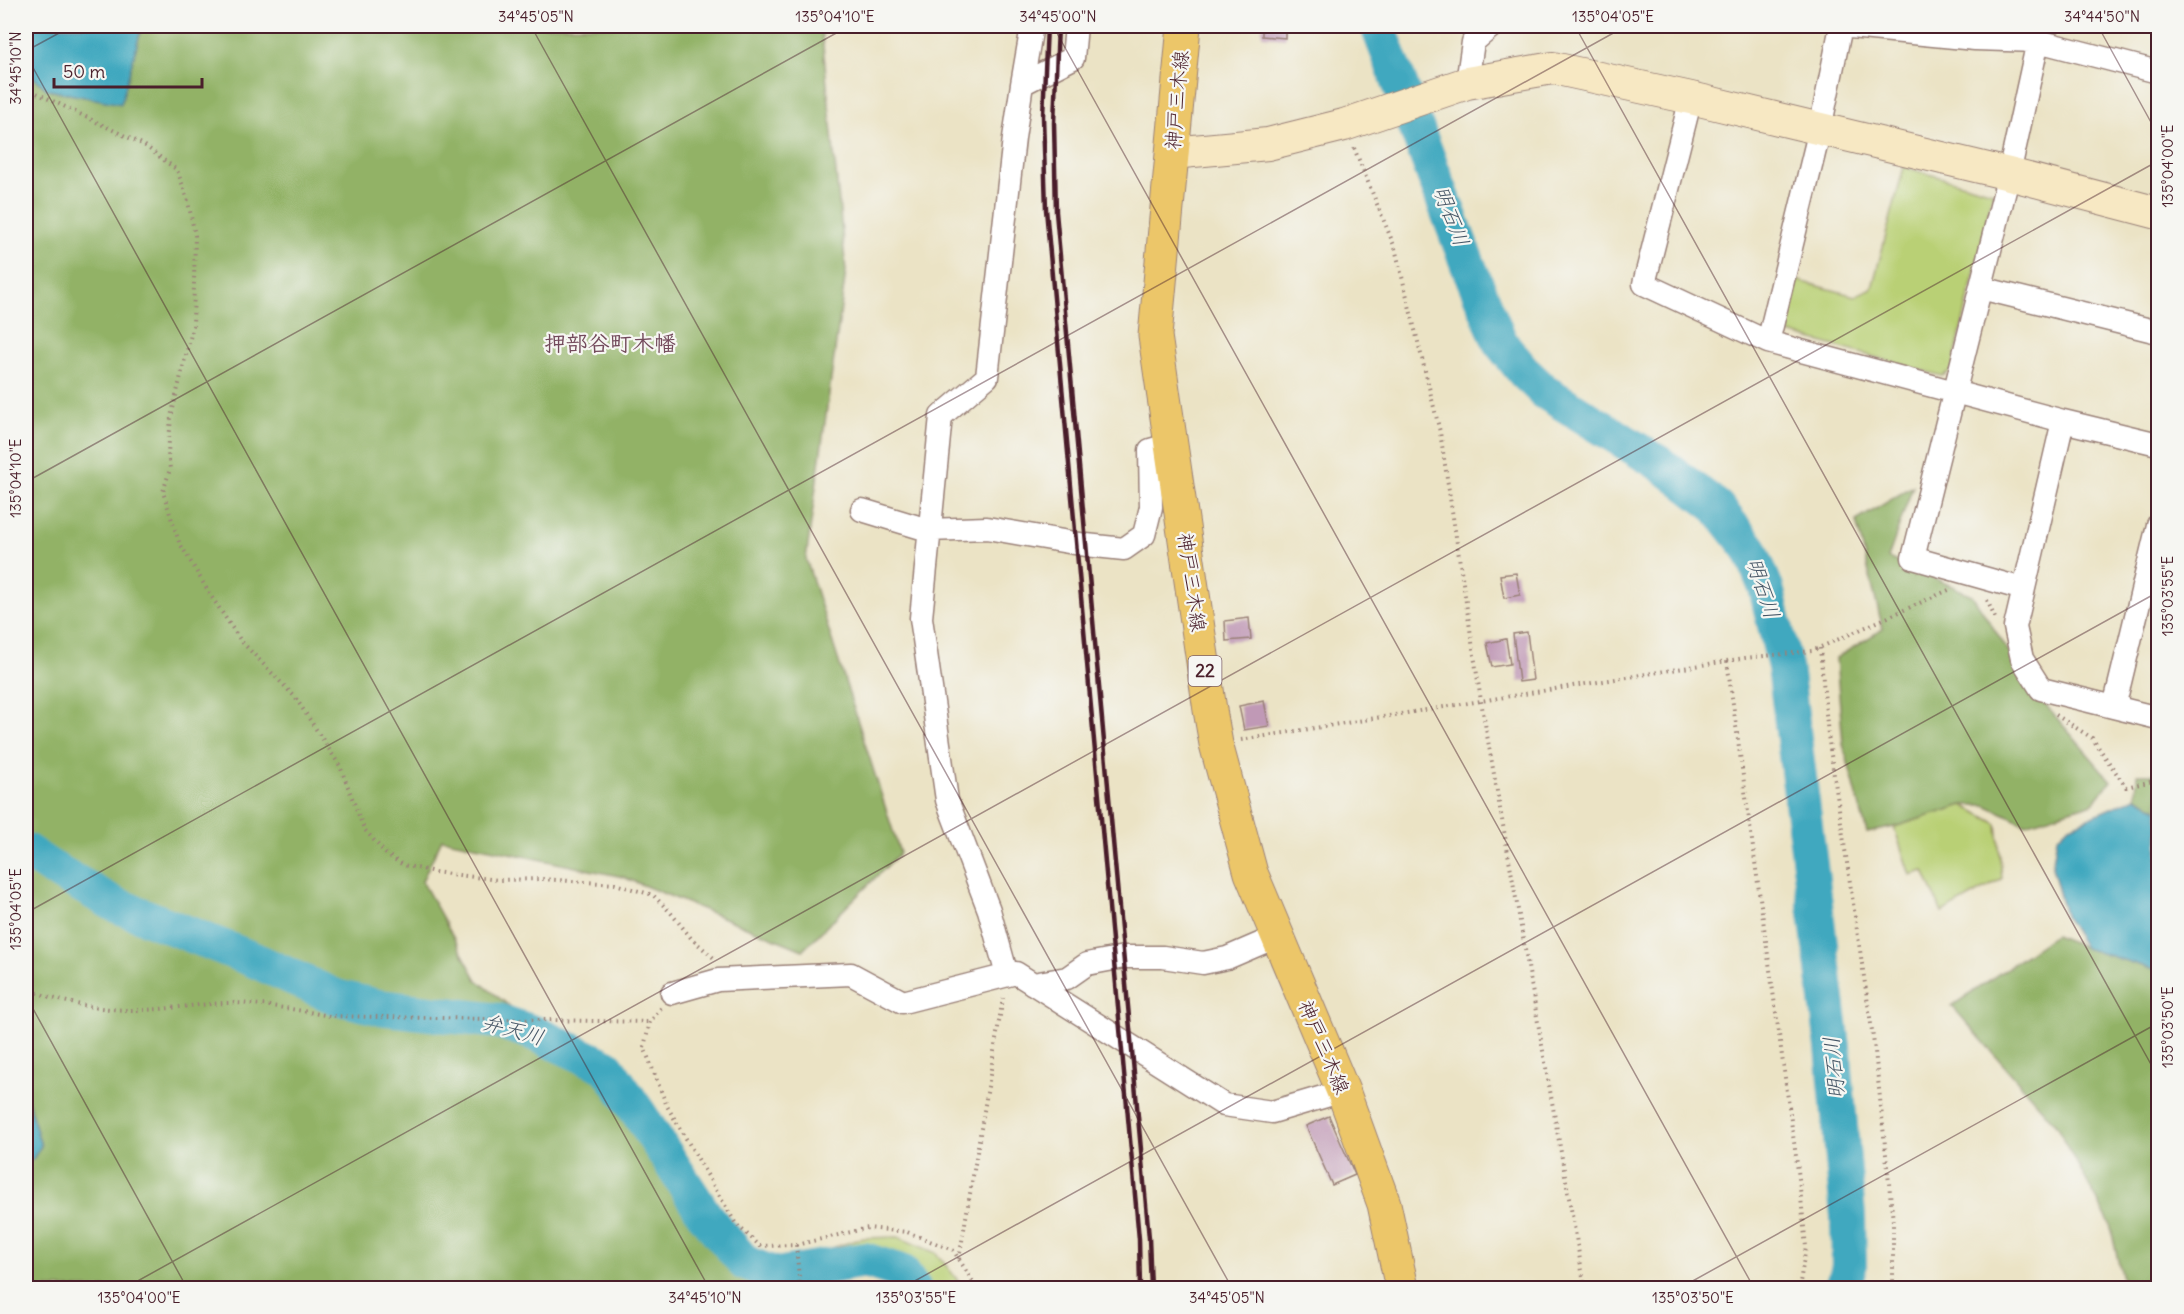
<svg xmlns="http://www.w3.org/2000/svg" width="2184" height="1314" viewBox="0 0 2184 1314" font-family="Delius,'Klee One',sans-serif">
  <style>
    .green { fill: #b9d074; stroke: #827850; stroke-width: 1.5 }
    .forest { fill: #92b266; stroke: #6e6848; stroke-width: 1.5 }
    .water { fill: #3fa8bf; stroke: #446475; stroke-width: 1.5 }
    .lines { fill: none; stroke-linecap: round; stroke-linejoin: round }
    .river { stroke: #3fa8bf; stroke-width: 36 }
    .building { fill: #c099b6 }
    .street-casing { stroke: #9a8178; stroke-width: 25 }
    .secondary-casing { stroke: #9a8178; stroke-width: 34 }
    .primary-casing { stroke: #9a8178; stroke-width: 35 }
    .path { stroke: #9a8178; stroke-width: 4; stroke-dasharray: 1.5 4.5; stroke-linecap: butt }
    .street { stroke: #fff; stroke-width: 22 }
    .secondary { stroke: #f7e8c3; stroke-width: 32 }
    .primary { stroke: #ecc669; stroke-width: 33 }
    .rail { stroke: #4a1f2b; stroke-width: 4.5 }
    .ticks { fill: none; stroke: #4a1f2b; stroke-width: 1.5; stroke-opacity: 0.45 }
    .labels { text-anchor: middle; stroke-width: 4.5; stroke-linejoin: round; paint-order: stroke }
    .shield { fill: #f6f6f2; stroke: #7e6067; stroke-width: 1.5 }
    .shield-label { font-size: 18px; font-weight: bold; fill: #4a1f2b }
    .street-label { font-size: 20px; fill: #4a1f2b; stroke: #f6f6f2 }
    .water-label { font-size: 21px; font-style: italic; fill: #465666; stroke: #f6f6f2 }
    .quarter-label { font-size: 22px; font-weight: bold; fill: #734a5c; stroke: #f6f6f2 }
    .neatline { fill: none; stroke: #4a1f2b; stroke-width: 2 }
    .ticks-label { font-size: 15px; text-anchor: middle; fill: #4a1f2b }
  </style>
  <rect width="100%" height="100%" fill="#f6f6f2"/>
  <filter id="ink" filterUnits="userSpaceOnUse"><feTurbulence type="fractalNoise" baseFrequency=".0167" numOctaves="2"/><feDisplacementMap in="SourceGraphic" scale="12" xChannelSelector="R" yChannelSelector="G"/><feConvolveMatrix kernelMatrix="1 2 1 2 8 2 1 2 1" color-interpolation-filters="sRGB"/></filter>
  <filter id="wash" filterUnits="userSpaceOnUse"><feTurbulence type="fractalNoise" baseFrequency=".008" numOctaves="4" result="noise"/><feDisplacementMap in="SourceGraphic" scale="24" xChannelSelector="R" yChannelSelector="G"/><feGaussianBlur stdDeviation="1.35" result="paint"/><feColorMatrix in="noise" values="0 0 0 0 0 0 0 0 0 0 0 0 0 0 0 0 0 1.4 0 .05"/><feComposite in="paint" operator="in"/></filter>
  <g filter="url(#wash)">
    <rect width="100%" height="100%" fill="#ebe3c5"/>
    <!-- green -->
    <path class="green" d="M 1904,167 L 1993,192 L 1952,370 L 1942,376 L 1778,330 L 1792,279 L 1855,296 L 1872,288 Z
      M 1963,805 L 1997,824 L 2002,879 L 1942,913 L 1924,871 L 1910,875 L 1894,827 Z
      M 898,1237 L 936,1253 L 964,1288 L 924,1288 L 895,1261 L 866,1253 L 806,1266 L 803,1257 L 863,1238 Z"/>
    <!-- forest -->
    <path class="forest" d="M 142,26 L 821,26 L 846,271 L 806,559 L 900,853 L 803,950 L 623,877 L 442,839 L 422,881 L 477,980 L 639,1110 L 768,1288 L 26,1288 L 26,1162 L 33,1159 L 41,1146 L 26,1095 L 26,71 L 48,90 L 120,103 Z
      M 1913,486 L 1888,558 L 1972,595 L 2037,695 L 2111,781 L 2093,803 L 2026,824 L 1985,805 L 1963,805 L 1894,827 L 1867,833 L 1843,744 L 1836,658 L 1883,629 L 1856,521 Z
      M 2137,774 L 2158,774 L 2158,809 L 2136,797 Z
      M 2055,935 L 2086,948 L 2158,971 L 2158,1288 L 2124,1288 L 2110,1224 L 2056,1125 L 1952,1006 Z"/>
    <!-- water -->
    <path class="water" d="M 28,26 L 142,26 L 121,104 L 48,90 L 26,71 L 26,37 Z
      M 2136,797 L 2158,809 L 2158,971 L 2085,948 L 2066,918 L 2052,867 L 2057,838 L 2068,827 Z
      M 26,1095 L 41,1146 L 33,1159 L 26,1162 Z"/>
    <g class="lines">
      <!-- river -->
      <path class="river" d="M 1378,26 L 1468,265 L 1500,342 L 1525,373 L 1545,392 L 1662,465 L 1717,507 L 1750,549 L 1766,588 L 1785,667 L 1833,1047 L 1848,1216 L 1849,1267 L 1843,1288
        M 26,851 L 48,866 L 116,905 L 252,959 L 336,997 L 378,1007 L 498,1021 L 534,1033 L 607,1067 L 640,1115 L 706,1217 L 745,1263 L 777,1275 L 865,1260 L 902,1272 L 913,1288"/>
    </g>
    <g id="blocks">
      <!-- building -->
      <path class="building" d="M 1262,26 L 1285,26 L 1285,38 L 1262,36 Z
        M 1516,573 L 1520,595 L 1504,598 L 1500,575 Z
        M 1249,618 L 1251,639 L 1226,641 L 1225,621 Z
        M 1527,632 L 1533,680 L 1519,682 L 1513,634 Z
        M 1506,639 L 1510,664 L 1492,667 L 1487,643 Z
        M 1264,701 L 1269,726 L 1244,730 L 1239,706 Z
        M 1329,1116 L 1355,1175 L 1332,1185 L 1306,1126 Z"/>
    </g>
  </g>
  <g filter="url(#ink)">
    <use href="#blocks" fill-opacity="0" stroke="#9a8178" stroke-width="1.5"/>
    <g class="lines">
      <!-- street casing -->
      <g class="street-casing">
        <path id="street" d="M 1840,26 L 1975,39 L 2038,41 L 2158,72
          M 1841,26 L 1820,129 L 1768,342 L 2063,421 L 2158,444
          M 1467,83 L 1473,42 L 1492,26
          M 1022,84 L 1032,26
          M 1691,98 L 1644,284 L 1768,342
          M 1981,288 L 2158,332
          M 2063,421 L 2015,627 L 2022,659 L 2041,689 L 2158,718
          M 862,510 L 928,530 L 987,528 L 1086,545 L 1124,549 L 1144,535 L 1151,507 L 1150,450 L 1171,444
          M 2023,589 L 1913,558 L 2009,174 L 2038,41
          M 2114,707 L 2158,525
          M 1007,975 L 989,910 L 947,800 L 921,618 L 941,416 L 987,377 L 1014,138 L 1022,84 L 1073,58 L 1076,26
          M 1033,984 L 1067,978 L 1087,964 L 1124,957 L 1163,957 L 1203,963 L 1227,958 L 1278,936
          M 672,993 L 718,980 L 851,974 L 903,1002 L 1016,973 L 1224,1105 L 1272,1112 L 1343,1091"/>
      </g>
      <!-- secondary casing -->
      <g class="secondary-casing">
        <path id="secondary" d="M 1172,153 L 1268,144 L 1344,125 L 1467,83 L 1553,68 L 1691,98 L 2009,174 L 2158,213"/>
      </g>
      <!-- primary casing -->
      <g class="primary-casing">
        <path id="primary" d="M 1184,26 L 1155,336 L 1210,710 L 1216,744 L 1251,873 L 1343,1091 L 1384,1204 L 1402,1288"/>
      </g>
      <!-- path -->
      <path class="path" d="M 26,88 L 144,145 L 177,170 L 187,197 L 195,235 L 193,326 L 171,417 L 168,453 L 170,469 L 163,492 L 179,542 L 211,596 L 241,641 L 295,697 L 340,766 L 364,829 L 386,854 L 403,865 L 435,872 L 498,880 L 542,879 L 615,884 L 653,895 L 671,913 L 691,938 L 716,960
        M 1354,148 L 1395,248 L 1440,432 L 1481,701 L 1585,1288
        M 1987,600 L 1995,618
        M 1820,648 L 1828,735 L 1875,1051 L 1893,1221 L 1893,1288
        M 1727,661 L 1799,1178 L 1806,1247 L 1799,1288
        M 2056,715 L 2092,738 L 2126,787 L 2158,780
        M 1241,740 L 1745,658 L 1812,651 L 1951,589
        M 26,988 C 57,1002 94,1009 128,1010 C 163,1011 199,1003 234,1003 C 266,1004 298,1010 330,1016 L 650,1022
        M 661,1008 L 650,1022 L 644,1047 L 667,1106 L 736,1224 L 760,1246 L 796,1245 L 868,1228 L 907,1232 L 953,1250 L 977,1288
        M 796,1245 L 800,1288
        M 959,1259 L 1003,998"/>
      <!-- street -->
      <use href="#street" class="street"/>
      <!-- secondary -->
      <use href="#secondary" class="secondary"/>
      <!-- primary -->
      <use href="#primary" class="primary"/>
      <!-- rail -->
      <path class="rail" d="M 1047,26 L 1043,116 L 1046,209 L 1139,1239 L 1140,1288
        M 1058,26 L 1054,123 L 1056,212 L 1149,1238 L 1151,1288"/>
    </g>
  </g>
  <!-- ticks -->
  <path class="ticks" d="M 531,26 L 1232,1288M 1053,26 L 1754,1288M 1575,26 L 2158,1077M 2098,26 L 2158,135M 26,51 L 72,26M 26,55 L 709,1288M 26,482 L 849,26M 26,913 L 1626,26M 26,996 L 187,1288M 125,1288 L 2158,161M 902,1288 L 2158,592M 1680,1288 L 2158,1023"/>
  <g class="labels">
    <!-- shield labels -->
    <rect class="shield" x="1188.5" y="656" width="33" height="30" rx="4.5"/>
    <g class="shield-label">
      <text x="1205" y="677">22</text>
    </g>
    <!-- street labels -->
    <g class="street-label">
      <text transform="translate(1177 100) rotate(-85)" y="7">神戸三木線</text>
      <text transform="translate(1192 582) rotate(82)" y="7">神戸三木線</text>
      <text transform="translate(1324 1047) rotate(67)" y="7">神戸三木線</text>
    </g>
    <!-- water labels -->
    <g class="water-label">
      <text transform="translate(1451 216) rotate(69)" y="7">明石川</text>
      <text transform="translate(1763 588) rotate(72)" y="7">明石川</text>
      <text transform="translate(513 1030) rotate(16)" y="7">弁天川</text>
      <text transform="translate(1834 1068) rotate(-95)" y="7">明石川</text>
    </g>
    <!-- quarter labels -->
    <g class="quarter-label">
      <text x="610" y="351">押部谷町木幡</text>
    </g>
  </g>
  <!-- margin -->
  <rect width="2184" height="1314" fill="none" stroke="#f6f6f2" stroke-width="66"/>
  <!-- scale -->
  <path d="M54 78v9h148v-9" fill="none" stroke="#4a1f2b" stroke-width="3"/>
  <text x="63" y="78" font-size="18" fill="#4a1f2b" stroke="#f6f6f2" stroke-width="4.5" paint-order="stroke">50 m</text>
  <rect x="33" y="33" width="2118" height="1248" class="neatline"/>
  <g class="ticks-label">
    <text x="536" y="22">34°45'05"N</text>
    <text x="835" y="22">135°04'10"E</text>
    <text x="1058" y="22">34°45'00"N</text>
    <text x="1613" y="22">135°04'05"E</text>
    <text x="2102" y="22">34°44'50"N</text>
    <text transform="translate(16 68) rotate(-90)" y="5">34°45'10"N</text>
    <text transform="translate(2168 166) rotate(-90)" y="5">135°04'00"E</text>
    <text transform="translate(16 478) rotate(-90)" y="5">135°04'10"E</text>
    <text transform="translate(2168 596) rotate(-90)" y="5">135°03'55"E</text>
    <text transform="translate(16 909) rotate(-90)" y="5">135°04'05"E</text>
    <text transform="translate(2168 1027) rotate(-90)" y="5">135°03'50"E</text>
    <text x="139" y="1303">135°04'00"E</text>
    <text x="705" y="1303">34°45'10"N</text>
    <text x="916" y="1303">135°03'55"E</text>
    <text x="1227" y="1303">34°45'05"N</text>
    <text x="1693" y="1303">135°03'50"E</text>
  </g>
</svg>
